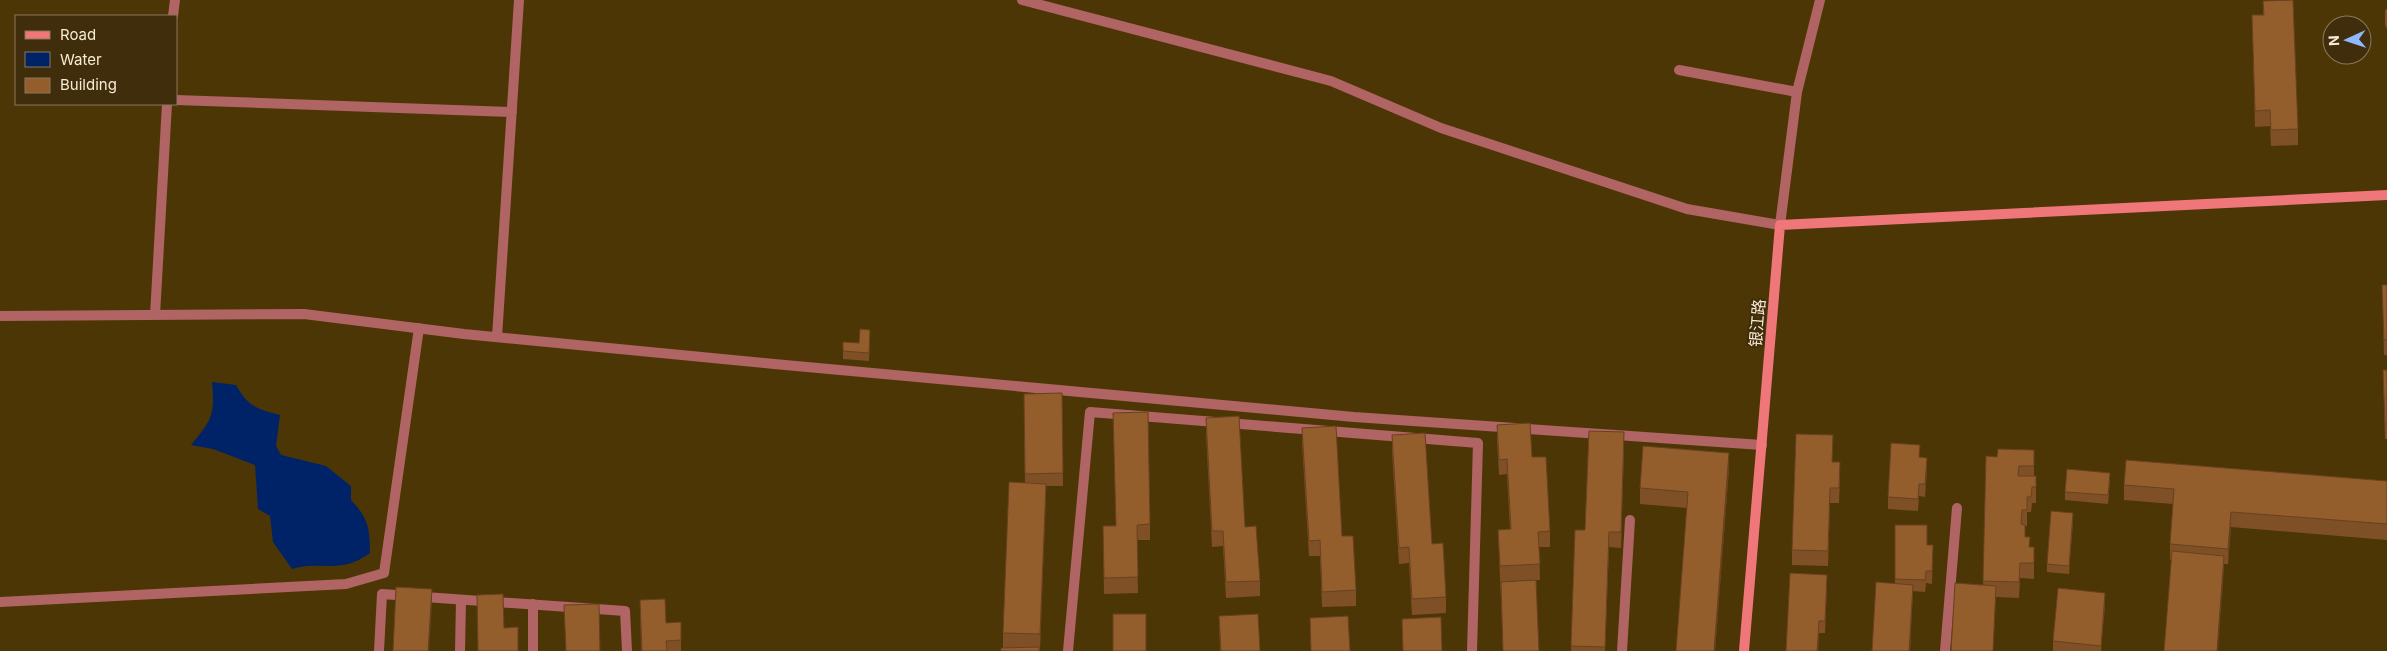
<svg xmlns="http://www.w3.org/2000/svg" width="2387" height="651" viewBox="0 0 2387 651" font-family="Inter,'Noto Sans SC',sans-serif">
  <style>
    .water { fill: #002267 }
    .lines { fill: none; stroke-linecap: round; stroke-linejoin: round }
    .street { stroke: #b06464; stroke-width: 10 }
    .secondary { stroke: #f07779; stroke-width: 10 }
    .wall { fill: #7f5026 }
    .shaded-wall { fill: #68411f }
    .building { fill: #945d2c; stroke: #68411f }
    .labels { text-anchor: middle; stroke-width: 4; stroke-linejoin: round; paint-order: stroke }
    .street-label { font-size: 16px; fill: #f8ead3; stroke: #3f2d0b }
  </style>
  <rect width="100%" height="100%" fill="#4d3606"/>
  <!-- water -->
  <path class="water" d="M 212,382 L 236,385 C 249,407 255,408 280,415 L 276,446 L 281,455 L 326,466 L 351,486 L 351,500 C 368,518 370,528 370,553 C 341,575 322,560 292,569 L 273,542 L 270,516 L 258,509 L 255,465 L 213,449 L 191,445 C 212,420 215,415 212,382 Z"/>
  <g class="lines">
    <!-- street -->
    <path class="street" d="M 1022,0 L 1331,81 L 1441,128 L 1687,209 L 1780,225 L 1797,92 L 1820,0
      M 173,16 L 175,0
      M 1679,70 L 1797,92
      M 176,100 L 512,112
      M 155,315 L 167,104
      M 0,316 L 304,314 L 464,334 L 774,364 L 1354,417 L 1762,445
      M 497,337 L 519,0
      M 0,602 L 346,584 L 384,573 L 419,328
      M 533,604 L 533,651
      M 379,651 L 382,594 L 625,611 L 627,651
      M 460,651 L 461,600
      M 1068,651 L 1090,412 L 1478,443 L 1472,651
      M 1622,651 L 1630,520
      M 1945,651 L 1957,508"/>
    <!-- secondary -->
    <path class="secondary" d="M 1744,651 L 1780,225 L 2387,195"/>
  </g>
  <!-- wall -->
  <path class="wall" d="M 2263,1 L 2298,129 L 2298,145 L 2271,146 L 2270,126 L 2255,127 L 2252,15 L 2263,15 Z
    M 2387,9 L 2387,29 L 2385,25 L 2385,10 Z
    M 2382,285 L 2387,285 L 2387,355 L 2384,355 Z
    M 870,338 L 869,361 L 843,359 L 843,342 L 859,343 Z
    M 2383,370 L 2387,370 L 2387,439 L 2385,439 Z
    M 1062,393 L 1063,486 L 1046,486 L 1040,650 L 1003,648 L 1003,633 L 1025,483 L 1024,394 Z
    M 1206,418 L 1245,527 L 1260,581 L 1260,596 L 1226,598 L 1223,546 L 1212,547 L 1206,434 Z
    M 1497,425 L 1532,457 L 1550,531 L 1550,547 L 1539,547 L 1540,580 L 1510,581 L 1539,651 L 1503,651 L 1498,530 L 1510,529 L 1507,474 L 1499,475 L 1497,440 Z
    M 1302,428 L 1356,590 L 1356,606 L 1322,607 L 1320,556 L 1309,556 L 1302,444 Z
    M 1392,435 L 1446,597 L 1446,613 L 1412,615 L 1409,563 L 1399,564 L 1392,451 Z
    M 1624,448 L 1621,548 L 1609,547 L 1605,651 L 1571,651 L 1575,530 L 1585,530 Z
    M 2034,450 L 2034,476 L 2036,476 L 2036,503 L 2032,503 L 2031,512 L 2027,512 L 2027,526 L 2025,526 L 2025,537 L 2030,547 L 2034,547 L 2034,579 L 2020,578 L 2019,598 L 1996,597 L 1983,585 L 1986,456 L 1997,457 Z
    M 1920,457 L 1927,470 L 1925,497 L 1919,496 L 1918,511 L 1888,509 L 1888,497 Z
    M 1833,462 L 1840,478 L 1839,503 L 1830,503 L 1828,566 L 1792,565 L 1792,550 Z
    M 1729,468 L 1715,651 L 1676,651 L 1687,508 L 1640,504 L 1640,488 Z
    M 2110,481 L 2108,504 L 2065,500 L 2065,492 Z
    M 2387,481 L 2387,540 L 2231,527 L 2228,564 L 2224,564 L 2224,571 L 2170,560 L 2170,544 L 2173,504 L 2124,500 L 2124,485 Z
    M 2073,521 L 2069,574 L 2047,572 L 2047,564 Z
    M 1150,524 L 1150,540 L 1137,540 L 1138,593 L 1104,594 L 1103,526 Z
    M 1895,525 L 1927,545 L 1933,545 L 1932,584 L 1926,583 L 1925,592 L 1913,591 L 1910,651 L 1872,651 L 1895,584 Z
    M 1827,587 L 1825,633 L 1819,633 L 1818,651 L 1786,651 Z
    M 640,600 L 666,623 L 681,622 L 681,651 L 641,651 Z
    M 2105,605 L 2101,651 L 2053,651 L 2053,641 Z
    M 1219,616 L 1260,651 L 1220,651 Z
    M 1310,618 L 1350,651 L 1311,651 Z
    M 1402,619 L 1442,651 L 1403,651 Z"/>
  <!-- shaded-wall -->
  <path class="shaded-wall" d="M 1624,432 L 1624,448 L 1621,548 L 1621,532 Z
    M 1729,453 L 1729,468 L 1715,651 L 1714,651 Z
    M 1927,458 L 1927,470 L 1925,497 L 1925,484 Z
    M 1046,484 L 1046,499 L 1040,650 L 1040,634 Z
    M 1830,488 L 1830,503 L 1828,566 L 1828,551 Z
    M 2231,512 L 2231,527 L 2228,564 L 2228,549 Z
    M 2073,513 L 2073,521 L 2069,574 L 2069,566 Z
    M 1609,532 L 1609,547 L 1605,651 Z
    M 2224,556 L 2224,571 L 2218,651 L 2217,651 Z
    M 1827,575 L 1827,587 L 1825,633 L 1825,621 Z
    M 1913,585 L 1910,651 L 1909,651 Z
    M 1996,586 L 1996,601 L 1993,651 Z
    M 432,589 L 432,605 L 429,651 L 428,651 Z
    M 2105,593 L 2105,605 L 2101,651 L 2101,646 Z"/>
  <!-- building -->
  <path class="building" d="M 2293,0 L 2298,129 L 2271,130 L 2270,110 L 2255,111 L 2252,15 L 2264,15 L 2263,1 Z
    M 2382,285 L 2387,285 L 2387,340 L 2384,340 Z
    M 860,329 L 870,330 L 869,353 L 843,351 L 843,342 L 859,343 Z
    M 2383,370 L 2387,370 L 2387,424 L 2385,424 Z
    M 1062,393 L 1063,473 L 1025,474 L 1024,394 Z
    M 1148,412 L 1150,524 L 1137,525 L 1138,577 L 1104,578 L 1103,526 L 1116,526 L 1113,413 Z
    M 1239,416 L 1245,527 L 1256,526 L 1260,581 L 1226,582 L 1223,531 L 1212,531 L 1206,418 Z
    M 1530,423 L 1532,457 L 1546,457 L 1550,531 L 1538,532 L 1540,564 L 1500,566 L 1498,530 L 1511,529 L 1507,459 L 1499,460 L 1497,425 Z
    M 1336,426 L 1342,536 L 1353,536 L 1356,590 L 1322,592 L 1320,540 L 1309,541 L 1302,428 Z
    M 1589,431 L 1624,432 L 1621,532 L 1609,532 L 1605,647 L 1571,646 L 1575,530 L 1585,530 Z
    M 1425,433 L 1432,544 L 1443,543 L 1446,597 L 1412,599 L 1409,547 L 1399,548 L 1392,435 Z
    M 1796,434 L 1833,435 L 1832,462 L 1840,462 L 1839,488 L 1830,488 L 1828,551 L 1792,550 Z
    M 1891,443 L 1920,445 L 1919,457 L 1927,458 L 1925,484 L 1919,484 L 1918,499 L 1888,497 Z
    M 1643,446 L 1729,453 L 1714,651 L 1676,651 L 1688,492 L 1640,488 Z
    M 1998,449 L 2034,450 L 2034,466 L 2019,466 L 2018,476 L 2036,476 L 2036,487 L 2032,487 L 2031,497 L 2027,497 L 2027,510 L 2022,510 L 2021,524 L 2025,525 L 2025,537 L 2030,537 L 2029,547 L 2034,547 L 2034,563 L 2020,563 L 2019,582 L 1983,581 L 1986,456 L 1997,457 Z
    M 2126,460 L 2387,481 L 2387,524 L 2231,512 L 2228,549 L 2170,544 L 2174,489 L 2124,485 Z
    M 2067,469 L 2110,473 L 2108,495 L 2065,492 Z
    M 1009,482 L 1046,484 L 1040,634 L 1003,633 Z
    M 2051,511 L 2073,513 L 2069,566 L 2047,564 Z
    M 1895,525 L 1927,525 L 1927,545 L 1933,545 L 1932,571 L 1926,571 L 1925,580 L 1895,579 Z
    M 2172,551 L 2224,556 L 2217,651 L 2164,651 Z
    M 1790,573 L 1827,575 L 1825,621 L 1819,621 L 1817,651 L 1786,651 Z
    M 1536,580 L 1539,651 L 1503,651 L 1501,582 Z
    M 1876,582 L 1913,585 L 1909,651 L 1872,651 Z
    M 1955,583 L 1996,586 L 1993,651 L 1951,651 Z
    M 396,587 L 432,589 L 428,651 L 393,651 Z
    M 2058,588 L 2105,593 L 2101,646 L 2053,641 Z
    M 503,594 L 504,628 L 518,627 L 518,651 L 478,651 L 477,595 Z
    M 665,599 L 666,623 L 681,622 L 681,640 L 666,641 L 667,651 L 642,651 L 640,600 Z
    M 599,604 L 600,651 L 566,651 L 564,605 Z
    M 1113,614 L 1146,614 L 1146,651 L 1113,651 Z
    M 1258,614 L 1260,651 L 1221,651 L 1219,616 Z
    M 1348,616 L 1350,651 L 1311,651 L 1310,618 Z
    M 1441,617 L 1442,651 L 1403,651 L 1402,619 Z
    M 1039,647 L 1039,651 L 1001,651 L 1001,648 Z"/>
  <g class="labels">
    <!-- street labels -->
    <g class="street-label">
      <text transform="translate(1757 323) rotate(-85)" y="6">银江路</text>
    </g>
  </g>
  <!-- legend -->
  <rect x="15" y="15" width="162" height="90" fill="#3f2d0b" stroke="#89795b"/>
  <rect x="25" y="31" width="25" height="8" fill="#f07779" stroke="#89795b"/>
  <text x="60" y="40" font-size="15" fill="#f8ead3">Road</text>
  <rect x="25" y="52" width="25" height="15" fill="#002267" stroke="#89795b"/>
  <text x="60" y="65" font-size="15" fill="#f8ead3">Water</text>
  <rect x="25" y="78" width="25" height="15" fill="#945d2c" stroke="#89795b"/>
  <text x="60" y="90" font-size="15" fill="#f8ead3">Building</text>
  <!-- north arrow -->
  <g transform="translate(2347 40) rotate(267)"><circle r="24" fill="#3f2d0b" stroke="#89795b"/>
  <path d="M0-4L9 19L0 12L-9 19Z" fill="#8fb8fd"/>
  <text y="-8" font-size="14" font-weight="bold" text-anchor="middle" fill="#f8ead3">N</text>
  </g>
</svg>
